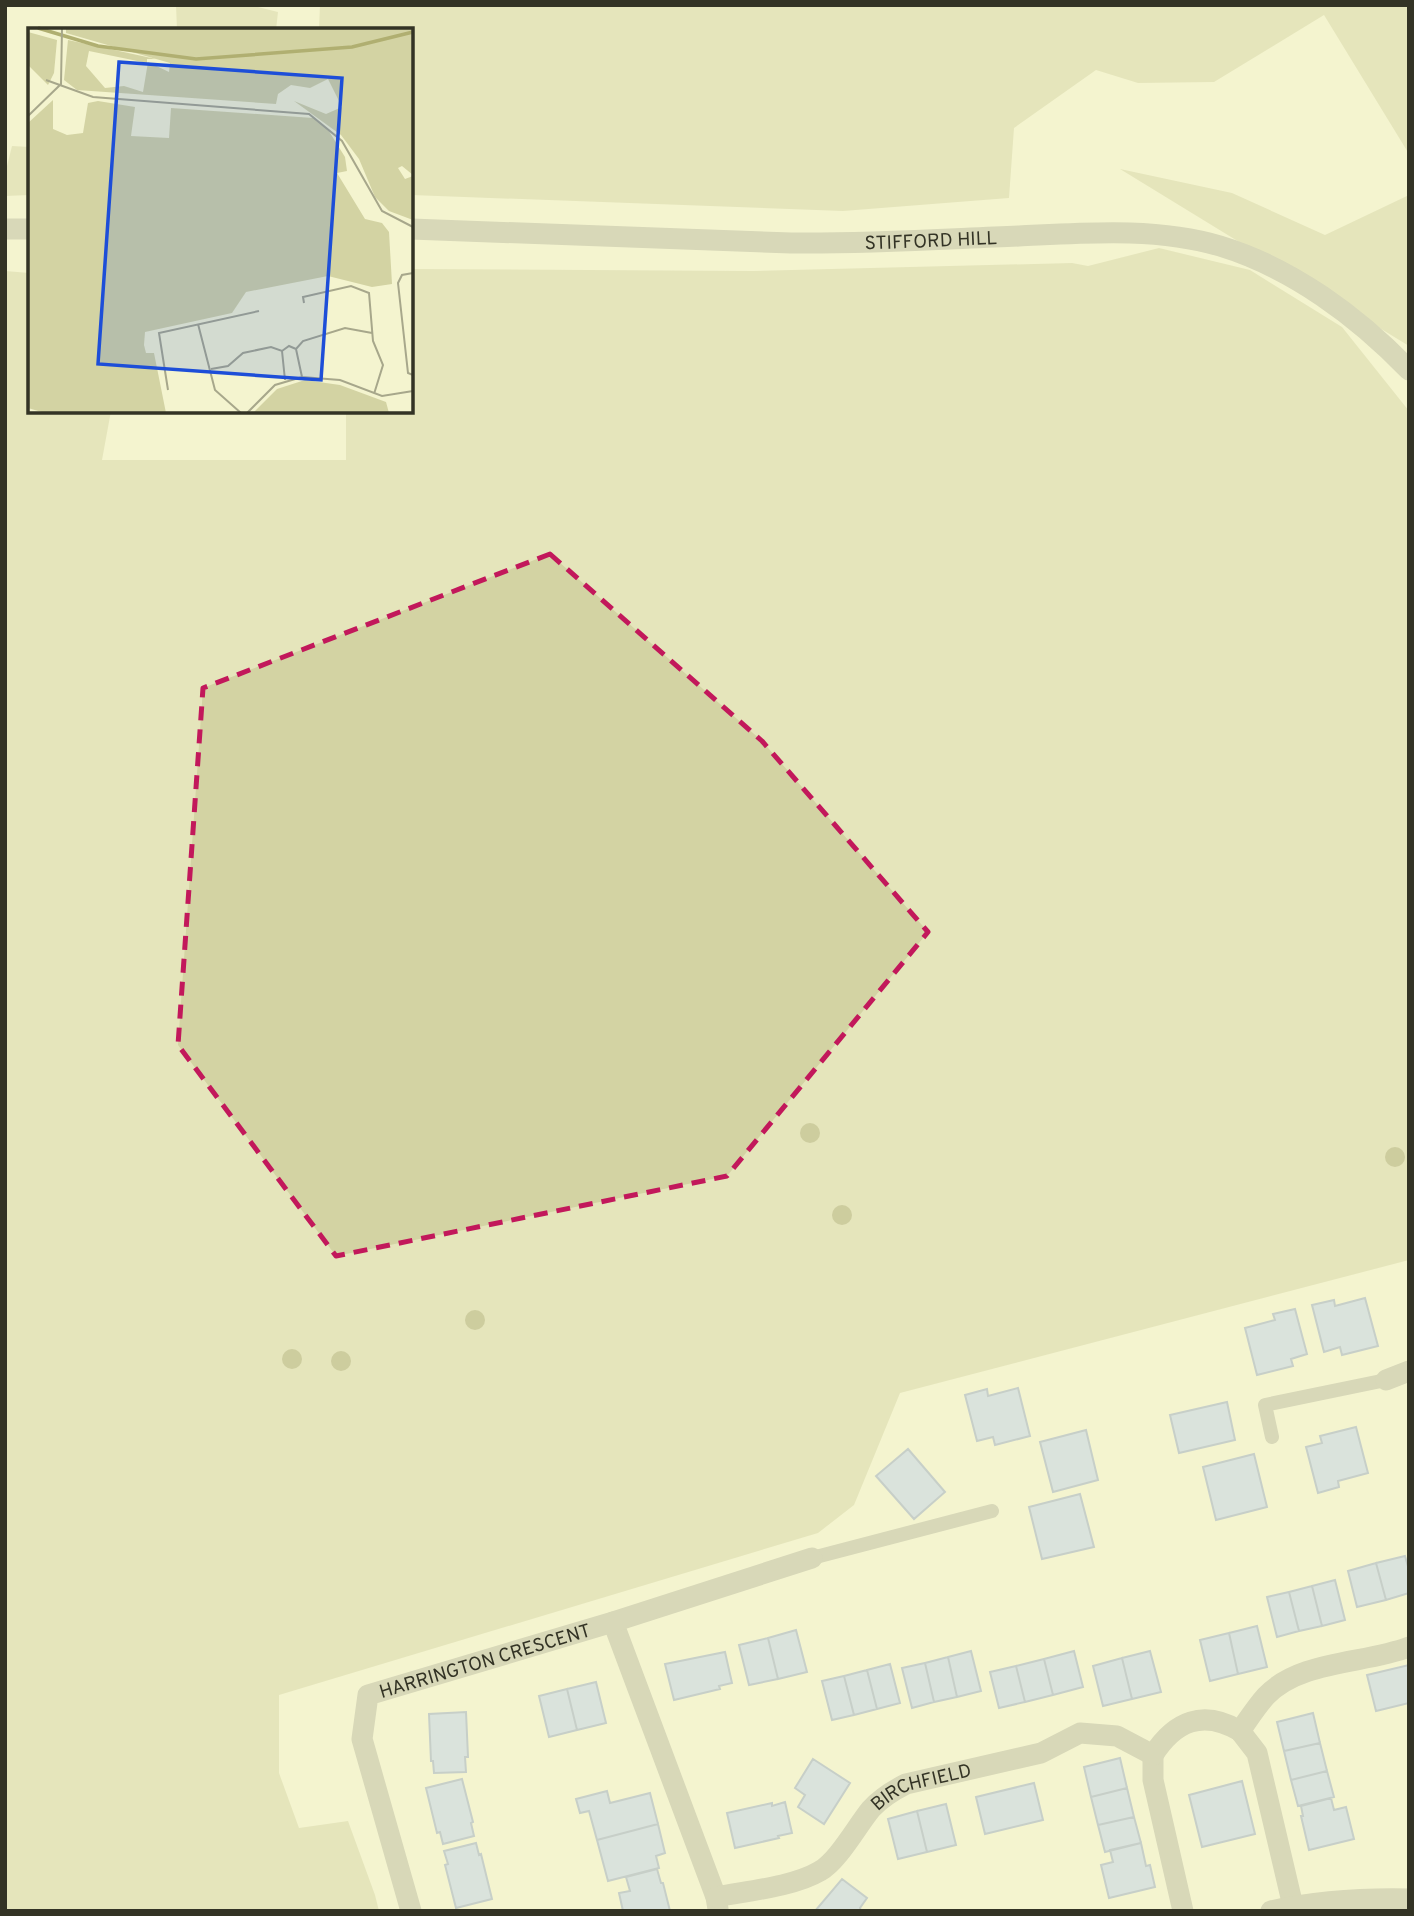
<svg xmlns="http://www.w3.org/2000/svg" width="1414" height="1916" viewBox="0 0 1414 1916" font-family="Overpass,sans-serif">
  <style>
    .green { fill: #d3d3a3 }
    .building { fill: #bbceec; stroke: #90a2bf; stroke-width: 2 }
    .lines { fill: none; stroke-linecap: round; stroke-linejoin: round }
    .service { stroke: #b5b59b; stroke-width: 14 }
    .minor { stroke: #b5b59b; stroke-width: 21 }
    .tree { fill: #9e9d63 }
    .marked { fill: none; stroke: #c2185b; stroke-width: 5; stroke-dasharray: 14 9; stroke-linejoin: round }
    .labels { text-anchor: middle; stroke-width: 7; stroke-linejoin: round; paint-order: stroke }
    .street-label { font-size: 19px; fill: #333325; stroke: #f4f4cf }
    .inset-river { fill: none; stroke: #b0af71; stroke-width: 3.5 }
    .inset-road { fill: none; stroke: #a7a78b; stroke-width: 2 }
    .view { fill: #1d4ed8; fill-opacity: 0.15; stroke: #1d4ed8; stroke-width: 3.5 }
    .inset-edge { fill: none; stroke: #333325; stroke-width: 3.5 }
  </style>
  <rect width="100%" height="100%" fill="#f4f4cf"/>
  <!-- green -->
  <path class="green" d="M 176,5 L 250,5 L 278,12 L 276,30 L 177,30 Z
    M 320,5 L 1409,5 L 1409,154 L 1324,15 L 1214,82 L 1138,83 L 1096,70 L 1014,128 L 1009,198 L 843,211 L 411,195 L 411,30 L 319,30 Z
    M 12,146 L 30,147 L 30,195 L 5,196 L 5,174 Z
    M 1120,169 L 1232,193 L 1325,235 L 1409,195 L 1409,346 Z
    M 1159,248 L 1250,270 L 1342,327 L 1409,411 L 1409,1260 L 900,1393 L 854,1505 L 818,1533 L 279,1695 L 279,1773 L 299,1828 L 348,1821 L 375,1895 L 379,1911 L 5,1911 L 5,271 L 30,273 L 30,411 L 111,411 L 102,460 L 346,460 L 346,411 L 411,411 L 411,269 L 753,271 L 1072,263 L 1088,266 Z"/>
  <!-- building -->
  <path class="building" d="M 1365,1298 L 1378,1346 L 1342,1355 L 1340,1347 L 1324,1352 L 1312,1305 L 1334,1300 L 1335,1306 Z
    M 1295,1309 L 1307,1354 L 1291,1359 L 1293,1366 L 1257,1375 L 1245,1328 L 1275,1320 L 1273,1314 Z
    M 1018,1388 L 1030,1436 L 995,1445 L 993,1437 L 977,1441 L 965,1395 L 987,1389 L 988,1396 Z
    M 1227,1402 L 1235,1440 L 1179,1453 L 1170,1415 Z
    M 1356,1427 L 1368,1473 L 1338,1481 L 1339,1487 L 1318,1493 L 1306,1447 L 1322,1443 L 1320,1436 Z
    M 1086,1430 L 1098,1480 L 1053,1492 L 1040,1442 Z
    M 908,1449 L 945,1492 L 914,1519 L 876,1476 Z
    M 1254,1454 L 1267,1507 L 1216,1520 L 1203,1467 Z
    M 1080,1494 L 1094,1547 L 1042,1559 L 1029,1507 Z
    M 1405,1556 L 1409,1570 L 1409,1593 L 1386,1600 L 1376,1563 Z
    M 1376,1563 L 1386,1600 L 1357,1607 L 1348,1571 Z
    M 1335,1580 L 1345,1620 L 1322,1626 L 1312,1586 Z
    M 1312,1586 L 1322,1626 L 1299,1631 L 1289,1592 Z
    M 1289,1592 L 1299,1631 L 1277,1637 L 1267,1597 Z
    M 1257,1626 L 1267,1667 L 1238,1674 L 1229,1633 Z
    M 796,1630 L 807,1672 L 778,1679 L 768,1638 Z
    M 1229,1633 L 1238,1674 L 1210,1681 L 1200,1640 Z
    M 768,1638 L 778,1679 L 749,1685 L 739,1645 Z
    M 971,1651 L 981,1691 L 957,1697 L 948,1657 Z
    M 1074,1651 L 1083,1687 L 1053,1695 L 1044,1659 Z
    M 1150,1651 L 1161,1692 L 1132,1699 L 1122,1658 Z
    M 725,1652 L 732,1683 L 719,1686 L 720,1689 L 674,1700 L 665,1664 Z
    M 948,1657 L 957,1697 L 934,1702 L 925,1663 Z
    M 1122,1658 L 1132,1699 L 1103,1706 L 1093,1666 Z
    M 1044,1659 L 1053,1695 L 1025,1702 L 1016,1666 Z
    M 925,1663 L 934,1702 L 912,1708 L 902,1668 Z
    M 890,1664 L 900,1703 L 877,1709 L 867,1670 Z
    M 1409,1665 L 1409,1703 L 1376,1711 L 1367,1675 Z
    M 1016,1666 L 1025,1702 L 999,1708 L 990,1672 Z
    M 867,1670 L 877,1709 L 854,1715 L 844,1676 Z
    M 844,1676 L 854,1715 L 832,1720 L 822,1681 Z
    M 596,1682 L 606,1723 L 577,1730 L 567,1689 Z
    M 567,1689 L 577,1730 L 549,1737 L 539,1696 Z
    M 466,1712 L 468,1757 L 465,1757 L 466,1772 L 434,1773 L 433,1761 L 431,1761 L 429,1714 Z
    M 1313,1713 L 1320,1743 L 1284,1751 L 1277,1722 Z
    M 1320,1743 L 1327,1771 L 1291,1780 L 1284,1751 Z
    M 1120,1758 L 1127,1788 L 1091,1797 L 1084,1767 Z
    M 813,1759 L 850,1783 L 824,1824 L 798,1807 L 805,1795 L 795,1788 Z
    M 1327,1771 L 1334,1797 L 1298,1806 L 1291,1780 Z
    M 462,1779 L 473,1822 L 471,1823 L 474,1836 L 443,1844 L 440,1832 L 437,1833 L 426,1788 Z
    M 1242,1781 L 1255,1834 L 1202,1847 L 1189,1795 Z
    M 1034,1783 L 1043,1820 L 985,1834 L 976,1797 Z
    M 1127,1788 L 1134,1817 L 1098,1825 L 1091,1797 Z
    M 607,1791 L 610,1803 L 650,1793 L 658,1824 L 597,1840 L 589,1811 L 580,1813 L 576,1799 Z
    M 1331,1798 L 1334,1810 L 1346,1807 L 1354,1839 L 1309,1850 L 1301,1816 L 1303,1816 L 1301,1806 Z
    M 785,1802 L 792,1833 L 778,1836 L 779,1838 L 735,1848 L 727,1813 L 772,1803 L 772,1806 Z
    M 946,1804 L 956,1845 L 927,1852 L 917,1811 Z
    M 917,1811 L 927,1852 L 898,1859 L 888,1819 Z
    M 1134,1817 L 1141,1843 L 1105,1852 L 1098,1825 Z
    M 658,1824 L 665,1853 L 656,1856 L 659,1868 L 608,1881 L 597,1840 Z
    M 476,1843 L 479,1855 L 481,1854 L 492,1899 L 456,1908 L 445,1865 L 448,1864 L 444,1851 Z
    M 1141,1843 L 1146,1866 L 1150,1865 L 1155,1887 L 1109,1898 L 1101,1865 L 1113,1862 L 1110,1850 Z
    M 657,1869 L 661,1883 L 663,1883 L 670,1911 L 623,1911 L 619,1893 L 630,1891 L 626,1877 Z
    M 842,1879 L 867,1898 L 860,1908 L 861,1911 L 815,1911 Z"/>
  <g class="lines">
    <!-- service -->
    <path class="service" d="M 1272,1437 L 1265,1405 L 1386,1380
      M 812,1558 L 992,1511"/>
    <!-- minor -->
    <g class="minor">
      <path d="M 5,229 L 30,229"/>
      <path id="s1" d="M 411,229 L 791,243 C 867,244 943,239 1019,236 C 1084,233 1156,227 1220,246 C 1292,268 1357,316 1409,370"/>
      <path d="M 1386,1380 L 1409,1371"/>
      <path d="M 613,1622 L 716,1897 L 718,1909"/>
      <path d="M 1240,1731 L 1257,1753 L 1293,1906"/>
      <path d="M 1153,1755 L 1153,1780 L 1183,1911"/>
      <path id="s2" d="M 716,1897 C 746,1891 793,1887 820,1871 C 838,1861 857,1826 871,1809 C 881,1798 892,1791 906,1784 L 1041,1753 L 1080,1733 L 1117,1736 L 1153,1755 C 1175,1721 1203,1709 1240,1731 C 1248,1720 1256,1707 1266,1696 C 1300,1660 1365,1664 1409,1647"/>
      <path id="s3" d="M 411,1911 L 362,1739 L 368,1695 L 613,1622 L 812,1558"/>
      <path d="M 1271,1911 C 1316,1901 1363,1898 1409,1899"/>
    </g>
  </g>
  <!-- trees -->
  <g class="tree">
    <circle cx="810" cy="1133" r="10"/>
    <circle cx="1395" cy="1157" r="10"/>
    <circle cx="842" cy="1215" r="10"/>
    <circle cx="475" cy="1320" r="10"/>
    <circle cx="292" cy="1359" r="10"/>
    <circle cx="341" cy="1361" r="10"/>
  </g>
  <!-- marked area -->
  <path d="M0 0H1414V1916H0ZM 550,554 L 762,741 L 928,932 L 727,1176 L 336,1256 L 178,1045 L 203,688 Z" fill="#f4f4cf" fill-opacity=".55" fill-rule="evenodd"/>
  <path class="marked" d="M 550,554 L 762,741 L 928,932 L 727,1176 L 336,1256 L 178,1045 L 203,688 Z"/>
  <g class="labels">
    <!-- street labels -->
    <g class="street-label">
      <text dy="7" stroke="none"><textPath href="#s1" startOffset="520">STIFFORD HILL</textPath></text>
      <text dy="7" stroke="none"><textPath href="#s3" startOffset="345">HARRINGTON CRESCENT</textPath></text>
      <text dy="7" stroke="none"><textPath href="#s2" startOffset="245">BIRCHFIELD</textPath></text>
    </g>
  </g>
  <!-- overview -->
  <g transform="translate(28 28)">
    <rect width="385" height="385" fill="#f4f4cf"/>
    <path d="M 38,0 L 385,0 L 385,147 L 374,138 L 370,140 L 377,151 L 385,148 L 385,192 L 361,183 L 347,169 L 331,131 L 313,107 L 266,73 L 298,86 L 314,79 L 300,51 L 282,60 L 263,57 L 250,66 L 248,76 L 49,62 L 36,52 L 40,12 L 128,31 L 119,31 L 119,35 L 61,23 L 58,38 L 77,60 L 96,58 L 115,64 L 120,34 L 141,44 L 142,35 L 38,5 ZM 0,4 L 29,12 L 26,45 L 20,57 L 0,37 ZM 25,72 L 25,101 L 39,107 L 55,105 L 60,75 L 70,73 L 107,79 L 103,108 L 141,110 L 143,80 L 285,90 L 299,100 L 317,129 L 319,143 L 309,145 L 337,191 L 354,195 L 361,204 L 364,256 L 344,259 L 300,248 L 218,264 L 204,285 L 117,304 L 116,317 L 118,325 L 126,325 L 138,385 L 17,385 L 0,380 L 0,95 ZM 277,352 L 312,357 L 358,374 L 361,385 L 225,385 L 249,361 Z" fill="#d3d3a3"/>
    <path class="inset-river" d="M 10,0 L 70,18 L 168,31 L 324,19 L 385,4"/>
    <path class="inset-road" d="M 18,52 L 65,69 L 281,86 L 314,113 L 354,183 L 385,199M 0,88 L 33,56 L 34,0M 385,245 L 374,247 L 370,255 L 380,345 L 385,347M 276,275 L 275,269 L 323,258 L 341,265 L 345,313 L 355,337 L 346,366M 170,296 L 187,362 L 213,385M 268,321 L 274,349M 254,323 L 257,352M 183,341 L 200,338 L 215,325 L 243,319 L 254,323 L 261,318 L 268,321 L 275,313 L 317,300 L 344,305M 140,362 L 131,305 L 231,283M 219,385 L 247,357 L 274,349 L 312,352 L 354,368 L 385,363"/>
    <path class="view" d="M 91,34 L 314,50 L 293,352 L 70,336 Z"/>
    <rect width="385" height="385" class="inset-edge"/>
  </g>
  <!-- border -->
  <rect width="1414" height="1916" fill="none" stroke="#333325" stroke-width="14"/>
</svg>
